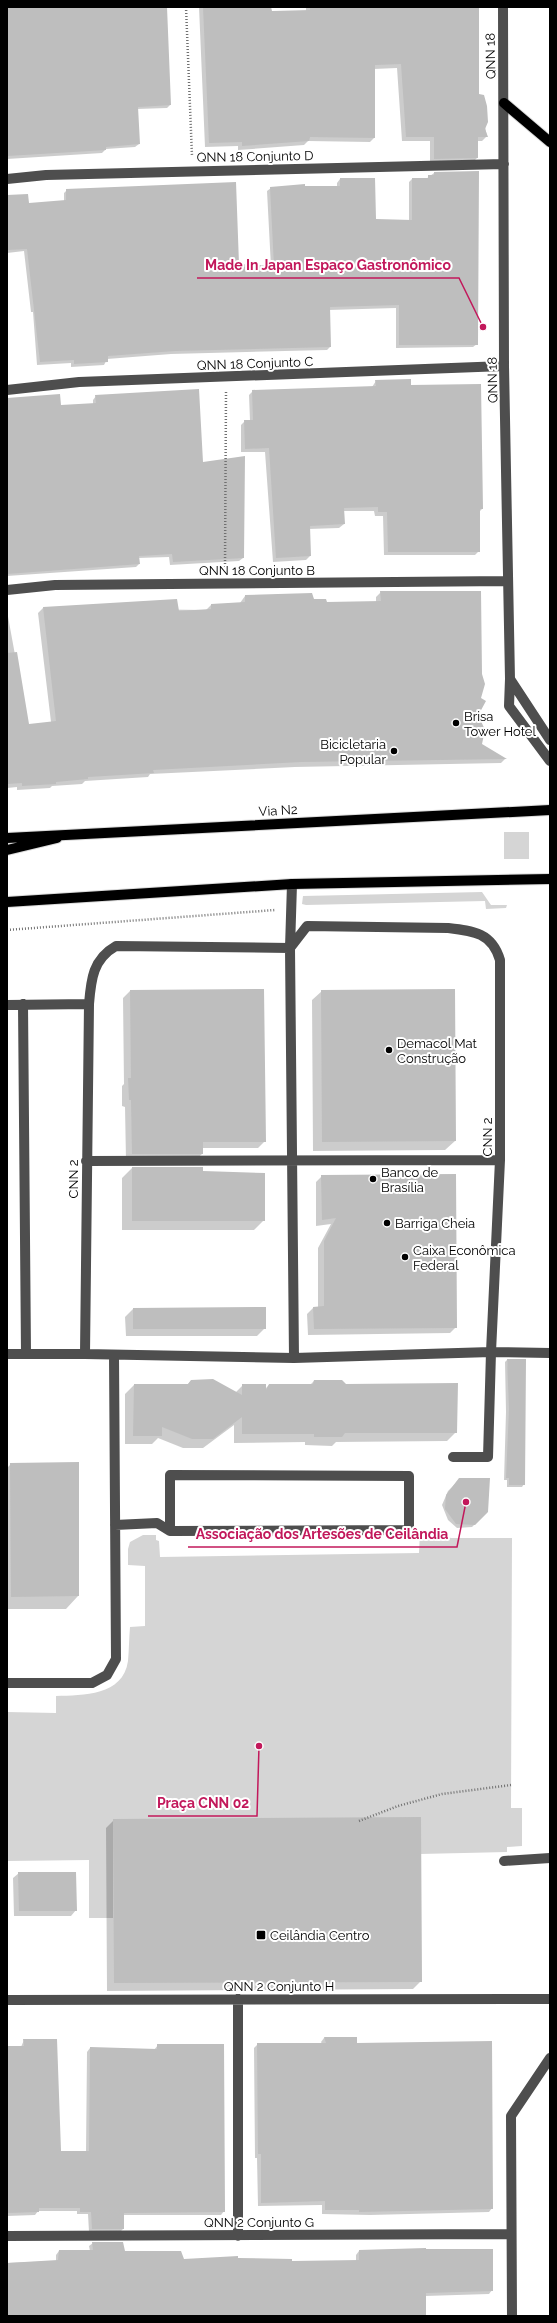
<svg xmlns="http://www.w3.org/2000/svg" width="557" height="2323" viewBox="0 0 557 2323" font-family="Raleway,sans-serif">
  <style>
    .green { fill: #d5d5d5 }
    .shadow { fill: #0003 }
    .building { fill: #bebebe }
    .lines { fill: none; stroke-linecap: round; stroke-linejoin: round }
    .major-casing { stroke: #dbdbdb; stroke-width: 12 }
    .path { stroke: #707070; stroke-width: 2.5; stroke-dasharray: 1 2; stroke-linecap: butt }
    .minor { stroke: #4e4e4e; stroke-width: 10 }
    .major { stroke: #000; stroke-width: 10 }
    .poi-dot { fill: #000; stroke: #fff; stroke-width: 1.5 }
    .labels { text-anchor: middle; stroke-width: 4; stroke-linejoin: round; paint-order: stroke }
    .street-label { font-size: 13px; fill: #000; stroke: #fff }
    .poi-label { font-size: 13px; fill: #000; stroke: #fff; text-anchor: start }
    .leader { fill: none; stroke: #c2185b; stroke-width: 1.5 }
    .callout-dot { fill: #c2185b; stroke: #fff; stroke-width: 1.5 }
    .callout-label { font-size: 14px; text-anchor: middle; font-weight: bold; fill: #c2185b; stroke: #fff; stroke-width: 4; stroke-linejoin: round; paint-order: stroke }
  </style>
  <rect width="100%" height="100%" fill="#fff"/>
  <!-- green -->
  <path class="green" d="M 504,832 L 529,832 L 529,859 L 504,859 Z
    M 482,892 L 491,905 L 507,905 L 506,908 L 486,909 L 485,901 L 306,905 L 302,904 L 303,896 Z
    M 420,1531 L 435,1532 L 451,1538 L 512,1538 L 511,1808 L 522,1808 L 522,1846 L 507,1847 L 507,1852 L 420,1854 L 113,1823 L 113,1918 L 89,1918 L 89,1860 L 7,1861 L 7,1712 L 56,1713 L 56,1696 C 83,1695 123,1696 128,1661 C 129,1650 129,1638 130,1627 L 145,1626 L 145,1566 L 128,1565 L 128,1549 L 130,1542 L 143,1535 L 156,1535 L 156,1540 L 159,1541 L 160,1557 L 419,1553 Z"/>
  <!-- shadow -->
  <path class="shadow" d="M 7,7 L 166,7 L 170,105 L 167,108 L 137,109 L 139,144 L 135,147 L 106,149 L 102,153 L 7,159 Z
    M 199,7 L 270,7 L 271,12 L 306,11 L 306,7 L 477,7 L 478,95 L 487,136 L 482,141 L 477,141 L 477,158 L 473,162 L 430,163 L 430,141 L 402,141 L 397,68 L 374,69 L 374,138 L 370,142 L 308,141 L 304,145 L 238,150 L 238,146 L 205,147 Z
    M 478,172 L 477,344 L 473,347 L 396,348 L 396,308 L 329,310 L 330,347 L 327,350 L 171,354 L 107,359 L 104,365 L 71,367 L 71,363 L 37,365 L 33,312 L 31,312 L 24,251 L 7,253 L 7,196 L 28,204 L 64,201 L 64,193 L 67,190 L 239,265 L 271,267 L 267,191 L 271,188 L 337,187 L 337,183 L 340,179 L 375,220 L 409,221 L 409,182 L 412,179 L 426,179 L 434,173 Z
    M 376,381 L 410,386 L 482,509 L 479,512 L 479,551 L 475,555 L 384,555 L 383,516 L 375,516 L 374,511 L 343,511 L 344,524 L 339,528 L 309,529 L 310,556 L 306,560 L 273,562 L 265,452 L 241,452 L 241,425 L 245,421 L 250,421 L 249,395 L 253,391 L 372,387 Z
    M 96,396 L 202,463 L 243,558 L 239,561 L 170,565 L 169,557 L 138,558 L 139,564 L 136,567 L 7,576 L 7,398 L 60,406 L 93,404 L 93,400 Z
    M 381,592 L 480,698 L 480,744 L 505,759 L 501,763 L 295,767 L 150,774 L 148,777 L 85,781 L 82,784 L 52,786 L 50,788 L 17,790 L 17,787 L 7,788 L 7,611 L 28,726 L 51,722 L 38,613 L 43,608 L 206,610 L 211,605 L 240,603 L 245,596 L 313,600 L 326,603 L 376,602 L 376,597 Z
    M 130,991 L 265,1141 L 258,1148 L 202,1148 L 202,1154 L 195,1160 L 126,1161 L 125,1107 L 122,1106 L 122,1086 L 124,1084 L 123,998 Z
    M 322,991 L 455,1141 L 445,1150 L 313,1151 L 312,1000 Z
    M 132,1168 L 202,1172 L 264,1220 L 254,1230 L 122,1230 L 122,1178 Z
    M 322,1176 L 456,1327 L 450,1333 L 308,1335 L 307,1314 L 313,1308 L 318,1308 L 318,1248 L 331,1224 L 316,1226 L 316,1182 Z
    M 133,1309 L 265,1328 L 257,1336 L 126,1336 L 125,1317 Z
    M 507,1360 L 524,1484 L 522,1487 L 507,1487 L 507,1480 L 504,1480 L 506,1412 L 505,1362 Z
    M 191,1381 L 236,1392 L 243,1385 L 265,1389 L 269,1385 L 310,1385 L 314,1381 L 345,1385 L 456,1432 L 447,1441 L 336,1442 L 332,1446 L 305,1445 L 305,1442 L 234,1443 L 234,1425 L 203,1448 L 183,1448 L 158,1438 L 152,1444 L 125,1444 L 125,1394 L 134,1385 L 187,1385 Z
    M 11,1464 L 78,1596 L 66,1609 L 7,1609 L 7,1468 Z
    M 460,1479 L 487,1512 L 472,1527 L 457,1528 L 448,1520 L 442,1505 L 448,1491 Z
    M 114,1820 L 421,1981 L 413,1989 L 107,1991 L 106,1828 Z
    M 19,1873 L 76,1910 L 71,1916 L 14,1916 L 13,1878 Z
    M 324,2038 L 356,2038 L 356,2044 L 492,2208 L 489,2212 L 370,2215 L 322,2214 L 322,2205 L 258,2206 L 257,2158 L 255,2158 L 254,2048 L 258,2044 L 322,2044 L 321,2042 Z
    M 24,2040 L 60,2152 L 86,2152 L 87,2052 L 90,2048 L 154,2050 L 158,2045 L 224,2211 L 221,2215 L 123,2215 L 123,2229 L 120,2232 L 89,2232 L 88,2214 L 77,2214 L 77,2211 L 38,2211 L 35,2215 L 7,2216 L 7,2047 L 21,2047 Z
    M 93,2243 L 124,2252 L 183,2260 L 237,2259 L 291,2262 L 356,2261 L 356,2255 L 359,2251 L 492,2290 L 489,2294 L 425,2296 L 425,2316 L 7,2316 L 7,2263 L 56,2261 L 56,2255 L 59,2251 L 90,2251 L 89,2246 Z"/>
  <!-- building -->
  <path class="building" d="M 8,7 L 167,7 L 171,105 L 138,107 L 140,144 L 106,147 L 106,150 L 7,156 Z
    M 203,7 L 271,7 L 272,11 L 310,10 L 310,7 L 479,7 L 479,94 L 484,95 L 487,106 L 488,122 L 485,129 L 488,137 L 478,137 L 478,158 L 434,159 L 434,137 L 406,137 L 401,64 L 375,65 L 375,138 L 310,137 L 309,141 L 242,146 L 242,142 L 209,143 Z
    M 479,171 L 478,345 L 399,345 L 399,305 L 330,307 L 331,347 L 175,351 L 108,356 L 108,362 L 74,364 L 74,360 L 40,362 L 27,249 L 7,250 L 7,195 L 28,194 L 29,203 L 66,200 L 66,189 L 236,182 L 239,264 L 274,266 L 270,187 L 305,184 L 305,186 L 340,186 L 340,178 L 375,178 L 376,219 L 412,220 L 412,178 L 428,178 L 428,175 L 434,175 L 434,172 Z
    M 411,379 L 411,385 L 481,384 L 483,509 L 480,509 L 480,552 L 388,552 L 387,512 L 378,512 L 378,507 L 344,508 L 345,524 L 310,526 L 311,556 L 276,558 L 269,448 L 245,449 L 244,420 L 253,420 L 252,390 L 376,386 L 375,380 Z
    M 199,389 L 203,462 L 245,456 L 244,558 L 173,562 L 172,554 L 139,556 L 140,564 L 7,574 L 7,398 L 60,394 L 61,405 L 96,403 L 95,395 Z
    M 380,591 L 481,591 L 482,674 L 485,684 L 481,698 L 486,701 L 480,712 L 483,714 L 481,721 L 485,730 L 482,744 L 507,759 L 301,762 L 153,770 L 154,773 L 88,777 L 88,779 L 56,782 L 56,784 L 22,786 L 22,783 L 7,784 L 7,653 L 17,652 L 29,724 L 56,721 L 43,607 L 177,599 L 179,611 L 211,609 L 211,604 L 245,602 L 245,595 L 278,594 L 312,593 L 314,599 L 326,599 L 327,602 L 381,601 Z
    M 264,989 L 266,1142 L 203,1142 L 203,1154 L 132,1154 L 131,1100 L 129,1100 L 128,1078 L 131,1078 L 130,990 Z
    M 455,989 L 456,1141 L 322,1142 L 321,990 Z
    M 132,1167 L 203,1167 L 203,1171 L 265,1173 L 265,1221 L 132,1221 Z
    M 456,1174 L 457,1328 L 314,1329 L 313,1307 L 324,1306 L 324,1241 L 336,1218 L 322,1220 L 321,1175 Z
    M 266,1307 L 266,1329 L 133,1329 L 133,1308 Z
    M 507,1359 L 526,1359 L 525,1485 L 509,1485 L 509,1478 L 506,1478 L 509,1409 Z
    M 213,1379 L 242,1395 L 242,1384 L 266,1384 L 266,1390 L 269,1384 L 313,1384 L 314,1380 L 342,1380 L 346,1384 L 458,1383 L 457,1433 L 345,1433 L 342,1437 L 314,1437 L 314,1434 L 242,1434 L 242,1417 L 213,1439 L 192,1439 L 162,1427 L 162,1436 L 133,1436 L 134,1384 L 188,1384 L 191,1380 Z
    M 79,1462 L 79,1596 L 11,1597 L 10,1463 Z
    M 459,1478 L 490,1478 L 488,1512 L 475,1525 L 456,1524 L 445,1509 L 446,1495 Z
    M 421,1817 L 422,1982 L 114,1983 L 113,1819 Z
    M 18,1872 L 76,1872 L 77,1911 L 19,1911 Z
    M 324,2037 L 357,2037 L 357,2043 L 492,2041 L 493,2209 L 359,2212 L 359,2210 L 325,2210 L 325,2201 L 261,2203 L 261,2154 L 258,2154 L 257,2043 L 326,2043 Z
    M 23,2039 L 57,2039 L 61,2151 L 89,2151 L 90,2047 L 157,2049 L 157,2044 L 224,2044 L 225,2212 L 124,2213 L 124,2229 L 92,2229 L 91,2212 L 80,2212 L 80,2208 L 39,2208 L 39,2212 L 7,2213 L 7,2046 L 24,2046 Z
    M 92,2242 L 123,2242 L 125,2251 L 181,2251 L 184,2259 L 238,2256 L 238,2258 L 292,2259 L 292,2261 L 359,2260 L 359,2250 L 426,2248 L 426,2249 L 493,2249 L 493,2291 L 426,2293 L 426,2316 L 7,2316 L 7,2263 L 58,2260 L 59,2250 L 93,2250 Z"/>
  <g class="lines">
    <!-- major casing -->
    <g class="major-casing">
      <path id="major" d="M 504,103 L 550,142
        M 7,838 L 550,810
        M 7,850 L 57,838
        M 7,902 L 292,884 L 550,879"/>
    </g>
    <!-- path -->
    <path class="path" d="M 186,7 L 192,156
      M 225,567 L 226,392
      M 7,930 L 275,910
      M 359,1821 L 398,1806 L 442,1794 L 511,1785"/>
    <!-- minor -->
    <path class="minor" d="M 503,7 L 504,366 L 510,679 L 550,740
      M 7,179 L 46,175 L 504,164
      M 7,390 L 79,382 L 504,366
      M 7,590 L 55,585 L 508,581
      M 510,679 L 509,706 L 550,761
      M 292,884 L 290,948 L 294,1358
      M 23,1004 L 26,1354
      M 7,1005 L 89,1004 L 85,1354
      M 86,1161 L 500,1160
      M 7,1354 L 85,1354 L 294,1358 L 491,1352 L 500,1160 L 500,960 C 492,933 474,931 448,928 L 307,926 L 290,948 L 116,946 C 93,959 91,979 89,1004
      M 453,1457 L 488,1457 L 491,1352 L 550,1353
      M 115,1525 L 157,1523 L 170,1531 L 409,1530 L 409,1476 L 170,1475 L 170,1531
      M 7,1683 L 92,1683 L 107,1675 L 116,1659 L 114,1355
      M 504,1861 L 550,1858
      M 238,1999 L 238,2236
      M 7,2000 L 550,1999
      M 7,2236 L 511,2234
      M 512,2316 L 511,2116 L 550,2058"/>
    <!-- major -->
    <use href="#major" class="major"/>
  </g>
  <!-- markers -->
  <g class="poi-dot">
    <circle cx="456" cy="723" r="4"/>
    <circle cx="394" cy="751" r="4"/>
    <circle cx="389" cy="1050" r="4"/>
    <circle cx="373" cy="1179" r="4"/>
    <circle cx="387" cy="1223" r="4"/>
    <circle cx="405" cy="1257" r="4"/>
    <rect x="256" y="1930" width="10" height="10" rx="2"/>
  </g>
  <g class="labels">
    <!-- street labels -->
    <g class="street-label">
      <text transform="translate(490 56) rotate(-91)" y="5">QNN 18</text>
      <text transform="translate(255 156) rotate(-1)" y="5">QNN 18 Conjunto D</text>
      <text transform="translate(255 363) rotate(-2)" y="5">QNN 18 Conjunto C</text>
      <text transform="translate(492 380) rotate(-91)" y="5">QNN 18</text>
      <text x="257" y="575">QNN 18 Conjunto B</text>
      <text transform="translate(278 810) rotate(-3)" y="5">Via N2</text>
      <text transform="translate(487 1137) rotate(-90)" y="5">CNN 2</text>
      <text transform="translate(73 1179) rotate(-90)" y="5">CNN 2</text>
      <text x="279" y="1991">QNN 2 Conjunto H</text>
      <text x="259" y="2227">QNN 2 Conjunto G</text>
    </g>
    <!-- poi labels -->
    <g class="poi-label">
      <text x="464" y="721">Brisa<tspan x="464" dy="15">Tower Hotel</tspan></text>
      <text x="386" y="749" text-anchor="end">Bicicletaria<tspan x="386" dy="15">Popular</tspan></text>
      <text x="397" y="1048">Demacol Mat<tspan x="397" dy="15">Construção</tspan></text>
      <text x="381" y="1177">Banco de<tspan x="381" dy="15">Brasília</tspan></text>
      <text x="395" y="1228">Barriga Cheia</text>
      <text x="413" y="1255">Caixa Econômica<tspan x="413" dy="15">Federal</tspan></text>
      <text x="270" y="1940">Ceilândia Centro</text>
    </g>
  </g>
  <!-- callouts -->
  <path class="leader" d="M483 327L459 278H197M466 1502L457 1547H188M259 1746L257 1816H148"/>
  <g class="callout-dot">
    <circle cx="483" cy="327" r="4"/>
    <circle cx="466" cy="1502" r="4"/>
    <circle cx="259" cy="1746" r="4"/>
  </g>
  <g class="callout-label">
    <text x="328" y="270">Made In Japan Espaço Gastronômico</text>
    <text x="322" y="1539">Associação dos Artesões de Ceilândia</text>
    <text x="203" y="1808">Praça CNN 02</text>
  </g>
  <!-- border -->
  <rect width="557" height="2323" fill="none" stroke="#000000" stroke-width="16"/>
</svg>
